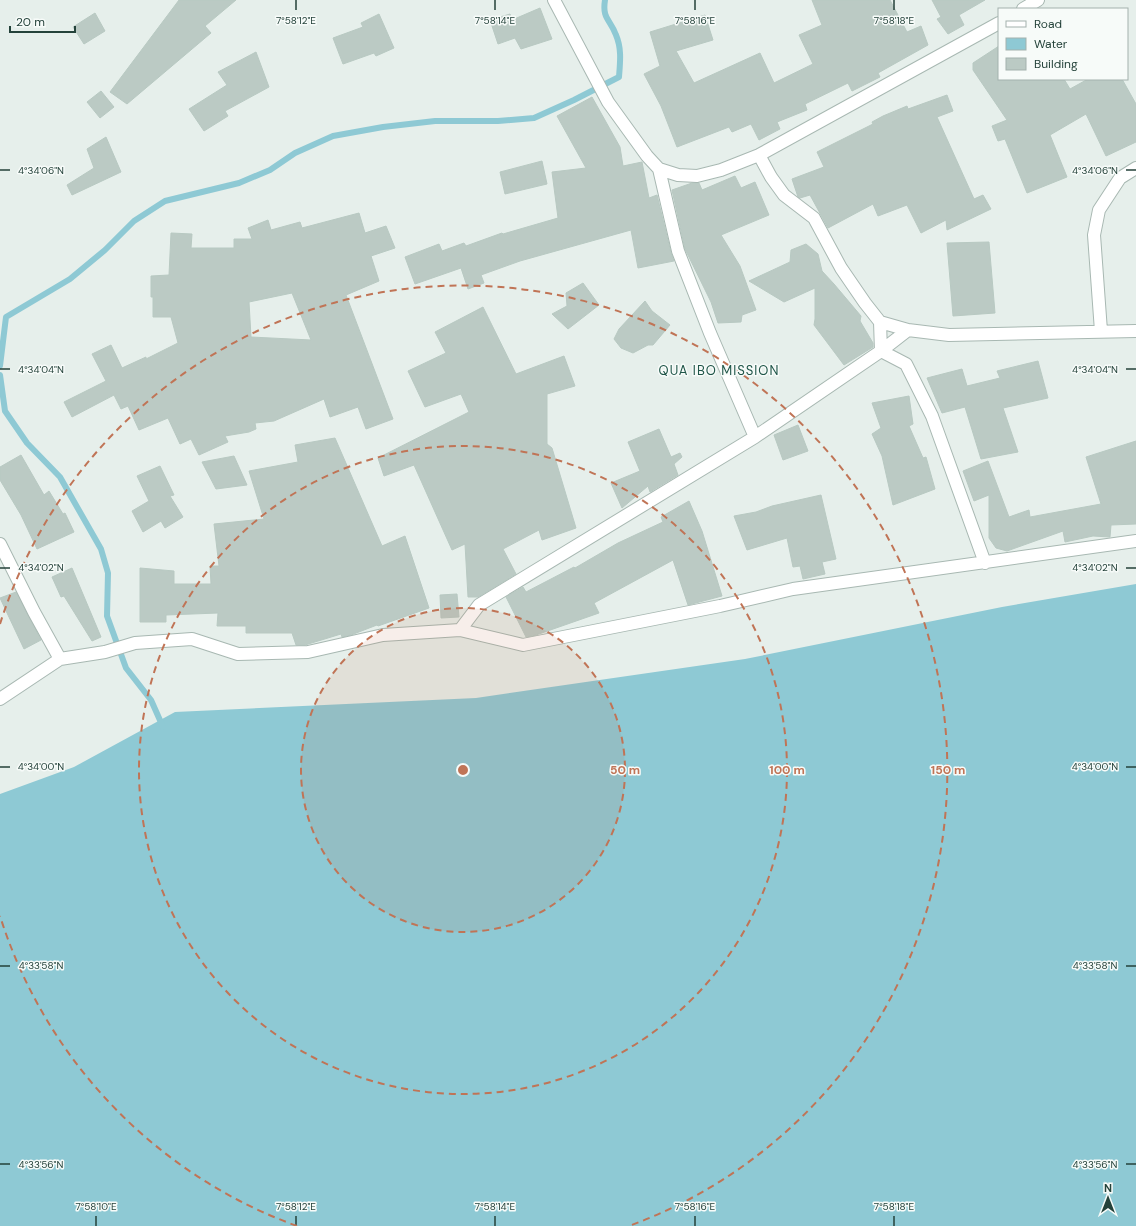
<svg xmlns="http://www.w3.org/2000/svg" width="1136" height="1226" viewBox="0 0 1136 1226" font-family="'DM Sans',sans-serif">
  <style>
    .water { fill: #8ec9d4 }
    .lines { fill: none; stroke-linecap: round; stroke-linejoin: round }
    .stream { stroke: #8ec9d4; stroke-width: 6 }
    .building { fill: #bbcac4; stroke: #b8c9c2; fill-rule: evenodd }
    .minor-casing { stroke: #a8b8b2; stroke-width: 14 }
    .minor { stroke: #fff; stroke-width: 12 }
    .ticks { fill: none; stroke: #24423a; stroke-width: 1.5 }
    .ring { fill: none; stroke: #c07456; stroke-width: 2; stroke-dasharray: 7 5 }
    .labels { text-anchor: middle; stroke-width: 3; stroke-linejoin: round; paint-order: stroke }
    .quarter-label { font-size: 13px; letter-spacing: 1px; fill: #1f5548; stroke: #f7fbf9 }
    .ticks-label { font-size: 10px; text-anchor: middle; fill: #24423a; stroke: #f7fbf9; stroke-width: 3; stroke-linejoin: round; paint-order: stroke }
    .centre { fill: #c07456; stroke: #f7fbf9; stroke-width: 2 }
    .ring-label { font-size: 12px; text-anchor: middle; font-weight: bold; fill: #c07456; stroke: #f7fbf9; stroke-width: 3; stroke-linejoin: round; paint-order: stroke }
  </style>
  <rect width="100%" height="100%" fill="#e6efeb"/>
  <!-- water -->
  <path class="water" d="M 1136,584 L 1136,1226 L 0,1226 L 0,794 L 74,767 L 175,712 L 476,698 L 745,659 L 1002,607 Z"/>
  <g class="lines">
    <!-- stream -->
    <path class="stream" d="M 0,366 L 6,317 L 70,279 L 105,250 L 134,221 L 165,201 L 239,183 L 270,170 L 295,153 L 333,136 L 383,127 L 435,121 L 498,121 L 534,118 L 574,100 L 619,77 C 620,63 622,49 616,35 C 610,19 602,19 605,0
      M 0,375 L 5,411 L 27,443 L 60,477 L 101,549 L 108,573 L 107,616 L 126,668 L 151,700 L 163,727"/>
  </g>
  <!-- building -->
  <path class="building" d="M 179,0 L 236,0 L 205,26 L 211,33 L 127,104 L 110,92 Z
    M 812,0 L 890,0 L 907,32 L 921,26 L 928,45 L 878,73 L 880,77 L 852,91 L 848,83 L 805,104 L 807,110 L 777,122 L 780,129 L 759,140 L 751,124 L 732,132 L 729,127 L 677,147 L 661,106 L 644,74 L 660,66 L 650,32 L 705,15 L 713,40 L 676,51 L 694,83 L 760,53 L 774,83 L 813,64 L 799,35 L 822,25 Z
    M 932,0 L 985,0 L 959,15 L 964,25 L 948,34 L 937,19 L 941,17 Z
    M 540,8 L 552,39 L 521,49 L 515,38 L 498,44 L 490,20 L 510,14 L 512,20 Z
    M 95,13 L 105,31 L 84,44 L 73,27 Z
    M 379,14 L 394,48 L 376,56 L 374,53 L 343,64 L 333,38 L 363,27 L 361,23 Z
    M 999,46 L 999,79 L 1064,79 L 1070,89 L 1088,79 L 1122,79 L 1136,104 L 1136,142 L 1106,156 L 1086,114 L 1050,135 L 1067,177 L 1027,193 L 1005,139 L 998,141 L 992,126 L 1007,120 L 973,70 L 973,63 Z
    M 256,52 L 269,87 L 225,111 L 228,116 L 204,131 L 189,109 L 227,85 L 218,72 Z
    M 101,91 L 114,107 L 100,118 L 87,102 Z
    M 947,95 L 953,111 L 937,117 L 974,199 L 983,195 L 991,209 L 947,230 L 946,220 L 921,233 L 907,205 L 878,216 L 873,204 L 828,228 L 810,195 L 800,198 L 798,197 L 792,179 L 824,167 L 817,152 L 873,124 L 872,122 L 883,116 L 907,106 L 908,109 Z
    M 592,97 L 620,147 L 623,166 L 642,162 L 649,198 L 657,195 L 671,253 L 674,261 L 638,268 L 631,230 L 520,261 L 481,275 L 484,283 L 468,289 L 461,268 L 415,284 L 405,257 L 439,244 L 442,251 L 464,243 L 466,246 L 502,233 L 503,234 L 558,218 L 552,172 L 586,168 L 557,116 Z
    M 106,137 L 121,172 L 72,195 L 67,185 L 94,168 L 87,149 Z
    M 542,161 L 547,184 L 505,194 L 500,172 Z
    M 735,176 L 741,188 L 755,182 L 769,215 L 721,235 L 740,266 L 756,310 L 742,315 L 741,322 L 718,323 L 711,302 L 685,249 L 672,190 L 692,183 L 699,183 L 702,190 Z
    M 359,213 L 365,233 L 386,226 L 395,248 L 371,256 L 379,281 L 346,295 L 393,419 L 366,429 L 358,407 L 330,417 L 324,399 L 274,421 L 255,423 L 256,429 L 249,432 L 225,436 L 228,442 L 199,455 L 191,439 L 180,444 L 168,418 L 139,430 L 128,406 L 121,409 L 114,395 L 72,417 L 64,402 L 106,381 L 92,354 L 111,345 L 122,368 L 146,357 L 146,359 L 178,343 L 171,317 L 153,317 L 153,297 L 151,297 L 151,276 L 169,275 L 171,233 L 192,234 L 191,248 L 234,248 L 234,239 L 252,239 L 248,228 L 268,220 L 271,230 L 300,222 L 302,228 ZM 292,293 L 311,340 L 251,337 L 249,302 Z
    M 989,242 L 995,313 L 953,316 L 947,243 Z
    M 806,244 L 818,254 L 822,271 L 834,284 L 861,316 L 860,321 L 873,343 L 873,347 L 844,365 L 814,325 L 815,319 L 815,288 L 784,302 L 749,281 L 790,262 L 791,250 Z
    M 583,283 L 599,305 L 568,329 L 552,314 L 567,306 L 566,293 Z
    M 645,301 L 652,311 L 670,325 L 653,345 L 648,345 L 633,353 L 621,348 L 614,339 L 619,329 Z
    M 483,307 L 516,374 L 564,356 L 575,386 L 547,394 L 547,444 L 552,448 L 576,528 L 542,540 L 539,530 L 503,549 L 516,574 L 478,597 L 468,597 L 465,544 L 452,550 L 414,465 L 384,476 L 378,458 L 469,412 L 461,394 L 425,407 L 408,371 L 446,353 L 435,332 Z
    M 1038,361 L 1048,398 L 1003,408 L 1018,452 L 981,459 L 965,407 L 942,413 L 927,378 L 962,369 L 967,386 L 1000,378 L 997,371 Z
    M 909,396 L 913,424 L 909,426 L 923,458 L 926,457 L 935,489 L 893,505 L 882,456 L 872,434 L 881,428 L 872,403 Z
    M 798,425 L 808,451 L 783,460 L 774,435 Z
    M 659,429 L 671,457 L 680,453 L 682,457 L 674,464 L 678,475 L 650,492 L 648,486 L 622,508 L 611,483 L 640,471 L 628,442 Z
    M 335,438 L 382,546 L 405,536 L 429,608 L 378,626 L 377,625 L 351,635 L 342,637 L 341,634 L 305,645 L 296,645 L 292,633 L 246,633 L 246,626 L 217,626 L 218,613 L 166,615 L 166,622 L 140,622 L 140,568 L 174,571 L 174,584 L 211,584 L 210,566 L 219,566 L 214,524 L 264,519 L 249,471 L 298,462 L 295,445 Z
    M 1136,441 L 1136,524 L 1111,525 L 1110,537 L 1093,536 L 1065,542 L 1063,531 L 1007,551 L 996,548 L 989,538 L 989,495 L 974,501 L 963,471 L 988,461 L 1009,517 L 1029,510 L 1030,517 L 1101,504 L 1086,457 Z
    M 21,455 L 44,495 L 49,491 L 63,514 L 65,513 L 74,532 L 37,549 L 21,515 L 0,480 L 0,467 Z
    M 234,456 L 247,485 L 216,489 L 202,462 Z
    M 160,466 L 174,495 L 170,496 L 183,517 L 165,528 L 161,521 L 143,532 L 132,511 L 149,501 L 137,476 Z
    M 821,495 L 836,559 L 822,562 L 825,574 L 803,579 L 800,566 L 793,567 L 787,538 L 747,550 L 734,516 L 756,512 L 772,506 Z
    M 689,501 L 702,531 L 722,596 L 688,605 L 673,560 L 594,603 L 599,613 L 536,635 L 526,637 L 506,597 L 523,587 L 526,592 L 574,567 L 575,568 L 618,543 L 663,522 L 661,517 Z
    M 72,568 L 101,637 L 92,641 L 64,596 L 61,597 L 52,577 Z
    M 16,592 L 41,640 L 24,649 L 0,598 Z
    M 457,594 L 459,617 L 441,618 L 440,595 Z"/>
  <g class="lines">
    <!-- minor casing -->
    <g class="minor-casing">
      <path id="minor" d="M 554,0 L 608,102 L 647,156 L 659,169 L 678,175 L 697,176 L 721,170 L 759,155 L 999,23
        M 1023,9 L 1038,0
        M 759,155 L 771,177 L 784,195 L 814,218 L 841,268 L 865,303 L 880,322 L 881,351 L 906,364 L 932,416 L 985,563
        M 659,169 L 678,251 L 710,333 L 755,437
        M 880,322 L 908,330 L 949,335 L 1136,331
        M 1101,331 L 1094,235 L 1099,210 L 1120,178 L 1136,168
        M 0,544 L 34,612 L 60,659 L 0,699
        M 460,630 L 479,605 L 755,437 L 881,351 L 908,330
        M 60,659 L 105,652 L 135,643 L 192,639 L 238,654 L 308,652 L 383,635 L 460,630 L 523,645 L 720,606 L 793,589 L 1136,541"/>
    </g>
    <!-- minor -->
    <use href="#minor" class="minor"/>
  </g>
  <!-- ticks -->
  <path class="ticks" d="M 296,0 L 296,10M 495,0 L 495,10M 695,0 L 695,10M 894,0 L 894,10M 0,170 L 10,170M 1126,170 L 1136,170M 0,369 L 10,369M 1126,369 L 1136,369M 0,568 L 10,568M 1126,568 L 1136,568M 0,767 L 10,767M 1126,767 L 1136,767M 0,966 L 10,966M 1126,966 L 1136,966M 0,1164 L 10,1164M 1126,1164 L 1136,1164M 96,1216 L 96,1226M 296,1216 L 296,1226M 495,1216 L 495,1226M 695,1216 L 695,1226M 894,1216 L 894,1226"/>
  <!-- distance rings -->
  <circle cx="463" cy="770" r="162" fill="#c07456" fill-opacity=".12"/>
  <g class="ring">
    <circle cx="463" cy="770" r="162"/>
    <circle cx="463" cy="770" r="324"/>
    <path d="M297 1226A485 485 0 0 1 0 916M0 624A485 485 0 1 1 629 1226"/>
  </g>
  <g class="labels">
    <!-- quarter labels -->
    <g class="quarter-label">
      <text x="719" y="375">QUA IBO MISSION</text>
    </g>
  </g>
  <g class="ticks-label">
    <text x="296" y="24">7°58'12"E</text>
    <text x="495" y="24">7°58'14"E</text>
    <text x="695" y="24">7°58'16"E</text>
    <text x="894" y="24">7°58'18"E</text>
    <text x="41" y="174">4°34'06"N</text>
    <text x="1095" y="174">4°34'06"N</text>
    <text x="41" y="373">4°34'04"N</text>
    <text x="1095" y="373">4°34'04"N</text>
    <text x="41" y="571">4°34'02"N</text>
    <text x="1095" y="571">4°34'02"N</text>
    <text x="41" y="770">4°34'00"N</text>
    <text x="1095" y="770">4°34'00"N</text>
    <text x="41" y="969">4°33'58"N</text>
    <text x="1095" y="969">4°33'58"N</text>
    <text x="41" y="1168">4°33'56"N</text>
    <text x="1095" y="1168">4°33'56"N</text>
    <text x="96" y="1210">7°58'10"E</text>
    <text x="296" y="1210">7°58'12"E</text>
    <text x="495" y="1210">7°58'14"E</text>
    <text x="695" y="1210">7°58'16"E</text>
    <text x="894" y="1210">7°58'18"E</text>
  </g>
  <circle cx="463" cy="770" r="6" class="centre"/>
  <g class="ring-label">
    <text x="625" y="774">50 m</text>
    <text x="787" y="774">100 m</text>
    <text x="948" y="774">150 m</text>
  </g>
  <!-- legend -->
  <rect x="998" y="8" width="130" height="72" fill="#f7fbf9" stroke="#a3b1ad"/>
  <rect x="1006" y="21" width="20" height="6" fill="#ffffff" stroke="#a3b1ad"/>
  <text x="1034" y="28" font-size="12" fill="#24423a">Road</text>
  <rect x="1006" y="38" width="20" height="12" fill="#8ec9d4" stroke="#a3b1ad"/>
  <text x="1034" y="48" font-size="12" fill="#24423a">Water</text>
  <rect x="1006" y="58" width="20" height="12" fill="#bbcac4" stroke="#a3b1ad"/>
  <text x="1034" y="68" font-size="12" fill="#24423a">Building</text>
  <!-- north arrow -->
  <g transform="translate(1108 1198)" stroke="#f7fbf9" stroke-width="3" paint-order="stroke">
  <path d="M0-3L7 15L0 10L-7 15Z" fill="#24423a"/>
  <text y="-6" font-size="11" font-weight="bold" text-anchor="middle" fill="#24423a">N</text>
  </g>
  <!-- scale -->
  <path d="M10 26v6h65v-6" fill="none" stroke="#24423a" stroke-width="2"/>
  <text x="16" y="26" font-size="12" fill="#24423a" stroke="#f7fbf9" stroke-width="3" paint-order="stroke">20 m</text>
</svg>
